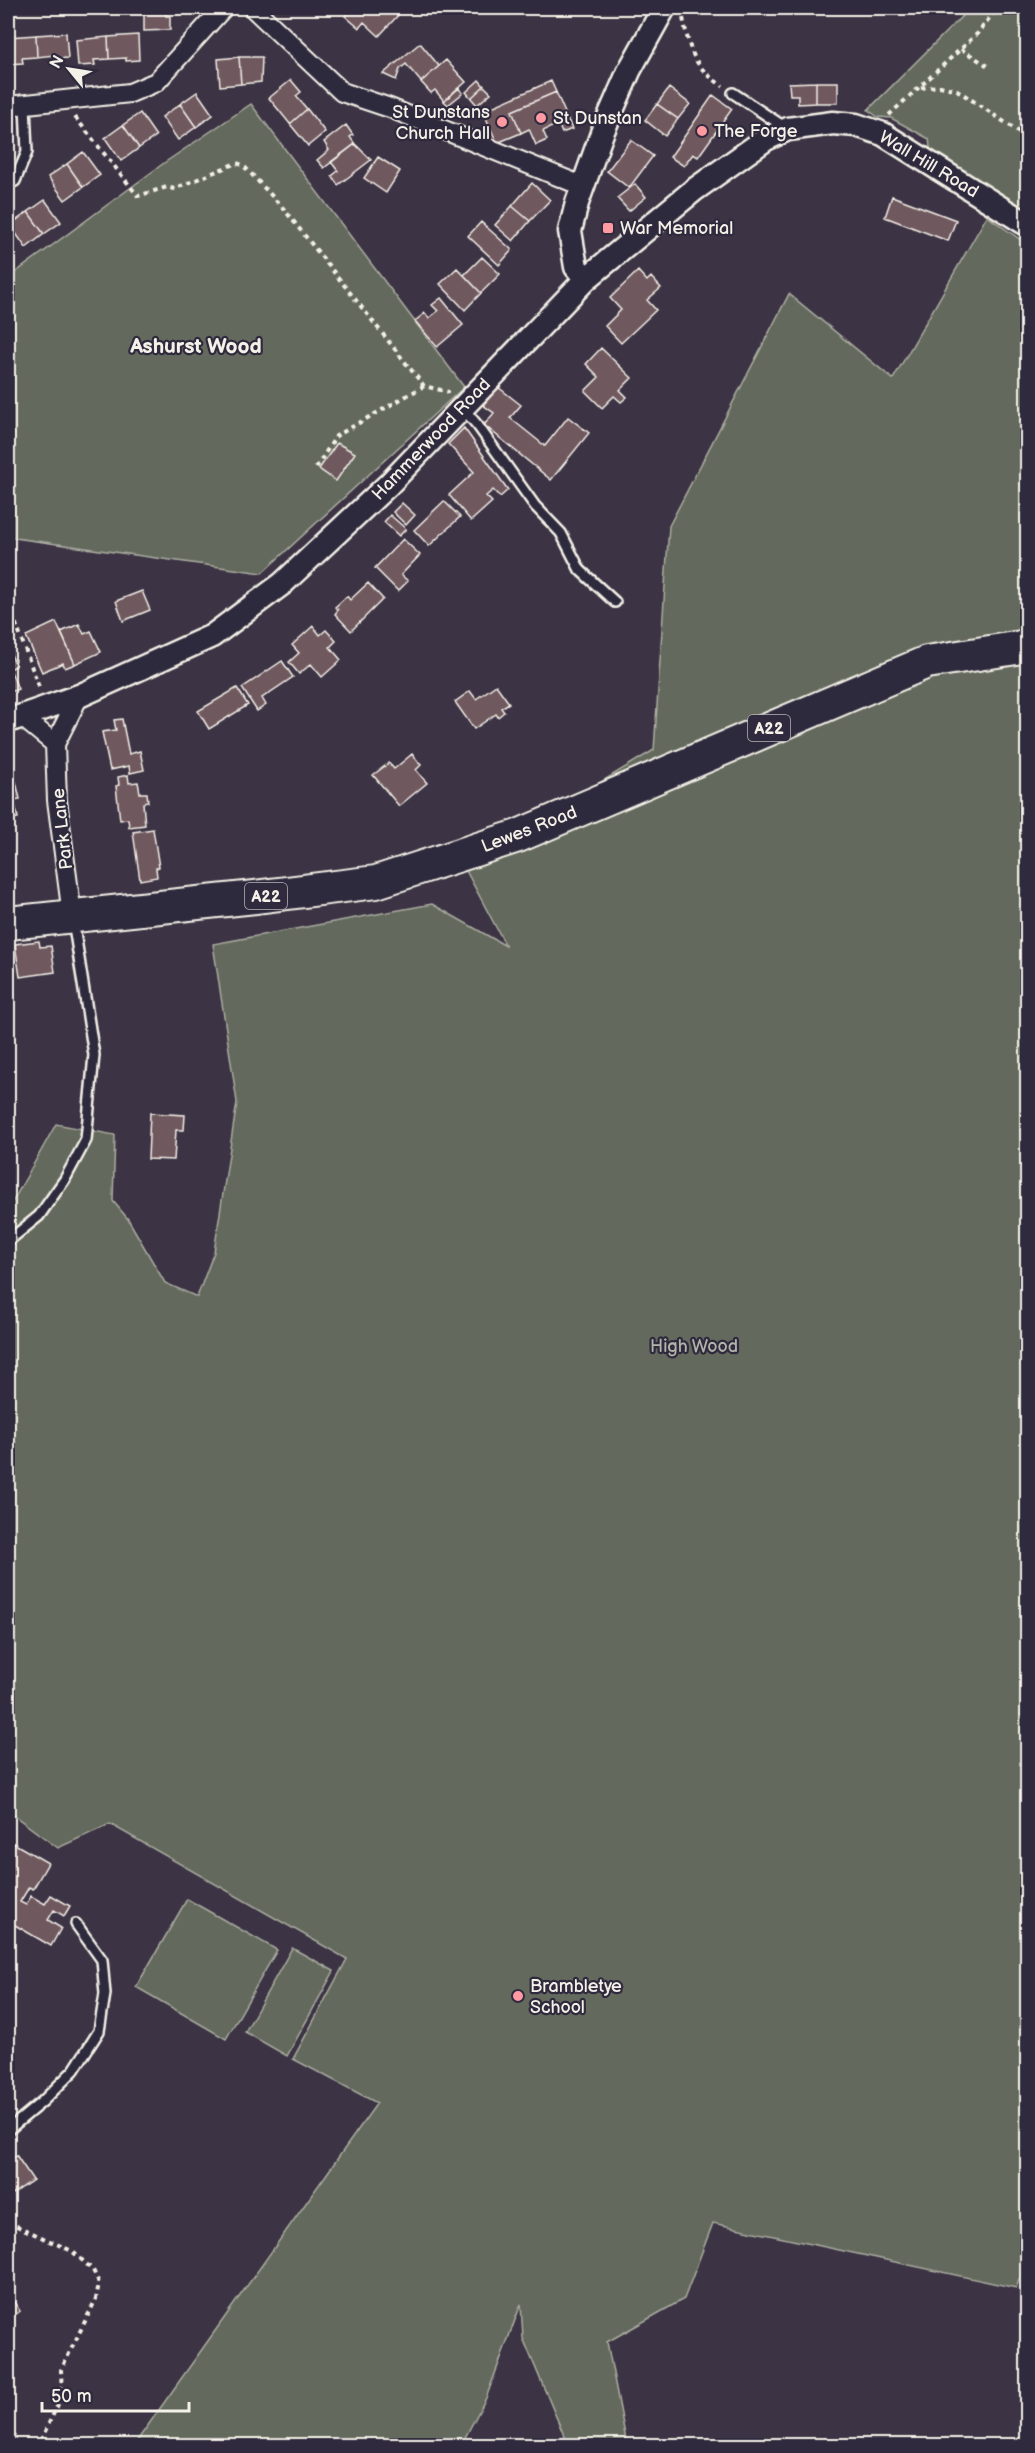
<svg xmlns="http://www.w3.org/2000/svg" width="1035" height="2453" viewBox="0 0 1035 2453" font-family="'Balsamiq Sans',sans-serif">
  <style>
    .green { fill: #646a5d; stroke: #acaea2; stroke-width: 1.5 }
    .building { fill: #6f585f; stroke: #f4f1e8; stroke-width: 1.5 }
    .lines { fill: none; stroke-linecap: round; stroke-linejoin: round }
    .service-casing { stroke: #f4f1e8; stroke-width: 14 }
    .minor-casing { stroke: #f4f1e8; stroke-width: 22 }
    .tertiary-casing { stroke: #f4f1e8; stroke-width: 27 }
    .trunk-casing { stroke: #f4f1e8; stroke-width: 36 }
    .path { stroke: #f4f1e8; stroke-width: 4; stroke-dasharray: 4.5 4.5; stroke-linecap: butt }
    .service { stroke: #2f2a3d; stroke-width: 9 }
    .minor { stroke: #2f2a3d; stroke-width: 18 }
    .tertiary { stroke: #2f2a3d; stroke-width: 22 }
    .trunk { stroke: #2f2a3d; stroke-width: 32 }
    .poi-dot { fill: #ff9aa2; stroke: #2f2a3d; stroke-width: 2 }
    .labels { text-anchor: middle; stroke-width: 4.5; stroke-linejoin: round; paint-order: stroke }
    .shield { fill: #2f2a3d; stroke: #b9b5b5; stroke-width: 1.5 }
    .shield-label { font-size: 16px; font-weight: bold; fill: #f4f1e8 }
    .poi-label { font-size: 18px; fill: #f4f1e8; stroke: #2f2a3d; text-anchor: start }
    .street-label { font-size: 18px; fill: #f4f1e8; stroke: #2f2a3d }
    .park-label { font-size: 18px; fill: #b3b4a9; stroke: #2f2a3d }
    .quarter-label { font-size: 21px; font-weight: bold; fill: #f4f1e8; stroke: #2f2a3d }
  </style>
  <rect width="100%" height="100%" fill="#3c3344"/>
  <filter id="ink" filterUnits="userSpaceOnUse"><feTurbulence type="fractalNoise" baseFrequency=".0167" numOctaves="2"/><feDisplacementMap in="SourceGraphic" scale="12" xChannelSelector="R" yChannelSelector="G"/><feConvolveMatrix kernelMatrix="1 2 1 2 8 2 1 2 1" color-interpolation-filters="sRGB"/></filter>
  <g filter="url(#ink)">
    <!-- green -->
    <path class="green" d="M 970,8 L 1027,8 L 1027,215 L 931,156 L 929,139 L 891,118 L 878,117 L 868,110 Z
      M 251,104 L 464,387 L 262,573 L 8,537 L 8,278 L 164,163 Z
      M 987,216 L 1028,245 L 1028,2257 L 1016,2288 L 713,2223 L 684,2299 L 607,2342 L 627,2445 L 568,2445 L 523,2338 L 521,2304 L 486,2398 L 461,2445 L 134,2445 L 377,2103 L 293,2059 L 347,1959 L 110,1824 L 58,1848 L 8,1811 L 8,1205 L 13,1201 L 56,1124 L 115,1135 L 113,1201 L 128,1219 L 165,1283 L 197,1297 L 214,1252 L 237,1102 L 213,944 L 432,904 L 506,946 L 463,865 L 654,750 L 669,526 L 789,294 L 893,379 Z
      M 187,1899 L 277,1950 L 226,2039 L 136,1987 Z
      M 292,1948 L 334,1971 L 287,2056 L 245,2032 Z"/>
    <!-- building -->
    <path class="building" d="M 144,8 L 166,8 L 166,16 L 170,16 L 170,30 L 144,31 Z
      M 353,8 L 397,8 L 402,11 L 379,36 L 364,22 L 359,28 L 345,16 Z
      M 66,33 L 68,58 L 54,59 L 54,55 L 37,57 L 36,35 Z
      M 36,35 L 37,57 L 22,58 L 23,63 L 8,64 L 8,37 Z
      M 138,35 L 139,60 L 126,61 L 126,58 L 109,59 L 108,37 Z
      M 108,37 L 109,59 L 94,60 L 95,65 L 78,66 L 76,40 Z
      M 420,43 L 439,66 L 421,82 L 406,64 L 400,69 L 396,80 L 383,74 Z
      M 239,57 L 241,84 L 220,86 L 218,59 Z
      M 239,57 L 262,57 L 261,82 L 241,84 Z
      M 446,60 L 466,82 L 444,101 L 435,90 L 431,93 L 421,82 Z
      M 291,80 L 301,92 L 296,96 L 307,109 L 290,124 L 269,98 Z
      M 479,80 L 484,86 L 471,98 L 466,92 Z
      M 551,81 L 556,92 L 512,111 L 521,133 L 497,143 L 483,111 Z
      M 816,82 L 816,103 L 798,104 L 798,95 L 790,95 L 789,83 Z
      M 816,82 L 838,82 L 838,103 L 816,103 Z
      M 484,86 L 491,93 L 477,105 L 471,98 Z
      M 458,88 L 463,93 L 448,105 L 444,101 Z
      M 669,88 L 690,104 L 678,119 L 657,104 Z
      M 197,92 L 213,115 L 196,127 L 180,104 Z
      M 556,92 L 572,129 L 562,133 L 558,124 L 543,131 L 547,140 L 536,145 L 529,129 L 521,133 L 512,111 Z
      M 713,95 L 732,109 L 698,157 L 693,154 L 684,166 L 670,157 Z
      M 180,104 L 196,127 L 178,140 L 162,117 Z
      M 657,104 L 678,119 L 665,136 L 645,120 Z
      M 307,109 L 325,132 L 308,146 L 290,124 Z
      M 140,113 L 156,136 L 139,148 L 123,125 Z
      M 123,125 L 139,148 L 121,161 L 105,138 Z
      M 346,125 L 353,135 L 350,137 L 355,144 L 324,168 L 317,160 L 329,150 L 324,142 Z
      M 631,140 L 653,156 L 629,188 L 607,171 Z
      M 355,144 L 371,160 L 338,185 L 332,176 L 338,171 L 331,162 Z
      M 83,152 L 100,175 L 83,187 L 67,164 Z
      M 378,157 L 400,171 L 386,193 L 364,178 Z
      M 67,164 L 83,187 L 65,200 L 48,177 Z
      M 532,183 L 550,200 L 530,221 L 512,206 Z
      M 635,184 L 646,197 L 629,211 L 617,198 Z
      M 892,196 L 956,220 L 948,241 L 885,217 Z
      M 45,200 L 61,222 L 44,234 L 28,212 Z
      M 512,206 L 530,221 L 513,241 L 495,225 Z
      M 28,212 L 44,234 L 26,248 L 10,225 Z
      M 481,222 L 512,250 L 499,265 L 468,236 Z
      M 482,257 L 500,274 L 481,293 L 464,275 Z
      M 457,268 L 481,293 L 465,310 L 440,284 Z
      M 638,271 L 647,281 L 651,277 L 661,288 L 647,300 L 656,310 L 621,343 L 605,326 L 621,310 L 610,298 Z
      M 441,298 L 463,325 L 437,347 L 415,321 L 425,313 L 429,318 L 438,311 L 432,305 Z
      M 601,348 L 632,378 L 620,390 L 627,397 L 621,402 L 614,396 L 602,408 L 585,391 L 599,377 L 586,364 Z
      M 498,387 L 521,405 L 510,418 L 545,446 L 568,417 L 589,433 L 551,480 L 484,425 L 494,413 L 483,405 Z
      M 464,428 L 508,490 L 500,497 L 493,490 L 486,496 L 492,502 L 471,521 L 449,495 L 474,472 L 448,444 Z
      M 337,443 L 355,453 L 336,481 L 319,469 Z
      M 444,501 L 460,517 L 429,546 L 414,530 Z
      M 402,503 L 415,515 L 406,525 L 393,512 Z
      M 390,515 L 406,529 L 399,536 L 384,522 Z
      M 403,539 L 420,555 L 401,575 L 408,581 L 398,591 L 375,568 Z
      M 368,583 L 383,599 L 351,631 L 335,614 L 338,610 L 335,607 L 347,596 L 350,600 Z
      M 142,591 L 150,610 L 123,621 L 116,601 Z
      M 56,622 L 75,664 L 65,668 L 63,663 L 42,672 L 26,636 Z
      M 79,624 L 84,634 L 91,631 L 101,652 L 75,664 L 61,632 Z
      M 313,626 L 320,635 L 326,630 L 336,641 L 330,647 L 341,660 L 322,677 L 311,664 L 299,674 L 289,662 L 299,653 L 292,645 Z
      M 10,652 L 16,666 L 10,669 L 18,689 L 8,693 L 8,653 Z
      M 282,661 L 293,677 L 262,698 L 266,705 L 257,711 L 242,688 Z
      M 496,685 L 509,703 L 501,708 L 504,712 L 498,717 L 496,714 L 474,729 L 455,702 L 470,691 L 476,699 Z
      M 237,688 L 248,705 L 209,729 L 198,711 Z
      M 122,719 L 129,754 L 140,751 L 144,770 L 130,773 L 129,766 L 110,770 L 102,732 L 116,730 L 114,720 Z
      M 412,754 L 421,765 L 416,770 L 427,783 L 399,806 L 373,775 L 389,763 L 394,769 Z
      M 128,775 L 129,783 L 138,782 L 140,793 L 147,793 L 148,802 L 143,803 L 145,825 L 129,827 L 128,819 L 120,820 L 116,786 L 119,785 L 118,777 Z
      M 16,782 L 20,799 L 14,800 L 18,818 L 8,820 L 8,784 Z
      M 153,829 L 159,867 L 156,868 L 157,877 L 140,880 L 133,832 Z
      M 39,941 L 40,947 L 51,946 L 55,972 L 20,977 L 15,944 Z
      M 150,1113 L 185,1115 L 184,1130 L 176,1130 L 174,1160 L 148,1159 Z
      M 8,1840 L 48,1863 L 33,1889 L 29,1887 L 20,1902 L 26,1905 L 31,1896 L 45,1904 L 51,1895 L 70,1906 L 64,1916 L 54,1910 L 48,1920 L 61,1928 L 51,1946 L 8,1921 Z
      M 16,2155 L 33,2180 L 8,2197 L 8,2161 Z
      M 8,2293 L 20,2311 L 8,2320 Z"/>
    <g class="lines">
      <!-- service casing -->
      <g class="service-casing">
        <path id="service" d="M 733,93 L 786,128
          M 8,184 L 15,181 L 27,152 L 25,105
          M 462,407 L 478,426 L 535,506 L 561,533 L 580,570 L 615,602
          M 8,1241 L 39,1216 L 65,1179 L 86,1140 L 94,1055 L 73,920
          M 8,2130 L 43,2101 L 74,2070 L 99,2031 L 105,1994 L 102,1960 L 76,1924"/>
      </g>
      <!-- minor casing -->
      <g class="minor-casing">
        <path id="minor" d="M 253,8 L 342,92 L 390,108 L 582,186
          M 8,106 L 130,93 L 156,82 L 223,8
          M 22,717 L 55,744 L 79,696
          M 55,744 L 57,800 L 72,915"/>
      </g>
      <!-- tertiary casing -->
      <g class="tertiary-casing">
        <path id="tertiary" d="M 586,279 L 576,267 L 570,231 L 577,203 L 602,133 L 629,71 L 664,8
          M 8,721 L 79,696 L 212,636 L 282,584 L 389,484 L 586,279 L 694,190 L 766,139 L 788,129 L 833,123 L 856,125 L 883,134 L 1028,225"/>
      </g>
      <!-- trunk casing -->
      <g class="trunk-casing">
        <path id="trunk" d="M 8,923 L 255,897 L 376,882 L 518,836 L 927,662 L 1028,646"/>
      </g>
      <!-- path -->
      <path class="path" d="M 683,18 C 690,51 693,67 723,86
        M 961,49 L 988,66
        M 921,88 L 940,86 L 957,90 L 1028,138
        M 889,115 L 978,33 L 997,8
        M 75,117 L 138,196 L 167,187 L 174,189 L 236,163 L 243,165 L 283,208 L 424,386 L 449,392
        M 316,468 L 336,436 L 424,386
        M 8,607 L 13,616 L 40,690
        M 8,2222 L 72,2251 L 93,2270 L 99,2283 L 96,2299 L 61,2370 L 62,2396 L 38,2446"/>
      <!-- service -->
      <use href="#service" class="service"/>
      <!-- minor -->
      <use href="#minor" class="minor"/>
      <!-- tertiary -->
      <use href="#tertiary" class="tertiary"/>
      <!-- trunk -->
      <use href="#trunk" class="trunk"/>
    </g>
  </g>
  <!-- markers -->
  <g class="poi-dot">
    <circle cx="541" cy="118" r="6"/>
    <circle cx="502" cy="122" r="6"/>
    <circle cx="702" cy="131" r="6"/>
    <rect x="602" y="222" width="12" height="12" rx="3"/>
    <circle cx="518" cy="1996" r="6"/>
  </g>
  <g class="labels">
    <!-- shield labels -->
    <g class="shield">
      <rect x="748" y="715" width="42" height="26" rx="4.5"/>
      <rect x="245" y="883" width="42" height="26" rx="4.5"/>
    </g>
    <g class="shield-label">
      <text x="769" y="734">A22</text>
      <text x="266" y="902">A22</text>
    </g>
    <!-- poi labels -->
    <g class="poi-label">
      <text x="490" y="118" text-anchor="end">St Dunstans<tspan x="490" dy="21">Church Hall</tspan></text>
      <text x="553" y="124">St Dunstan</text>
      <text x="714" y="137">The Forge</text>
      <text x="620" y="234">War Memorial</text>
      <text x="530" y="1992">Brambletye<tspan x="530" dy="21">School</tspan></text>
    </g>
    <!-- street labels -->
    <g class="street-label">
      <text transform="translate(929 164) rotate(31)" y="6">Wall Hill Road</text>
      <text transform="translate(431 439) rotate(-46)" y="6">Hammerwood Road</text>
      <text transform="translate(62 829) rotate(-96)" y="6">Park Lane</text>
      <text transform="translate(529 829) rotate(-21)" y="6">Lewes Road</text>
    </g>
    <!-- park labels -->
    <g class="park-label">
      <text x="694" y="1352">High Wood</text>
    </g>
    <!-- quarter labels -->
    <g class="quarter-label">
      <text x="196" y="353">Ashurst Wood</text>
    </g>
  </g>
  <!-- margin -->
  <rect width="1035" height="2453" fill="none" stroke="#2f2a3d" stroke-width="30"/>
  <rect x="15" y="15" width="1005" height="2423" fill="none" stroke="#f4f1e8" stroke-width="2" filter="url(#ink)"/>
  <!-- north arrow -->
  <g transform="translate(69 69) rotate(300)" stroke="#2f2a3d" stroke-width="4.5" paint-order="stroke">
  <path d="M0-4.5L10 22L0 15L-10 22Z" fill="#f4f1e8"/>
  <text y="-9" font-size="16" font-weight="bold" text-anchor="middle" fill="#f4f1e8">N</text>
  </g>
  <!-- scale -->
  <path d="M42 2402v9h147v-9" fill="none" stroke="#f4f1e8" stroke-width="3"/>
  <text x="51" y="2402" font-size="18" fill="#f4f1e8" stroke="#2f2a3d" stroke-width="4.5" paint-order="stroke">50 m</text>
</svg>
